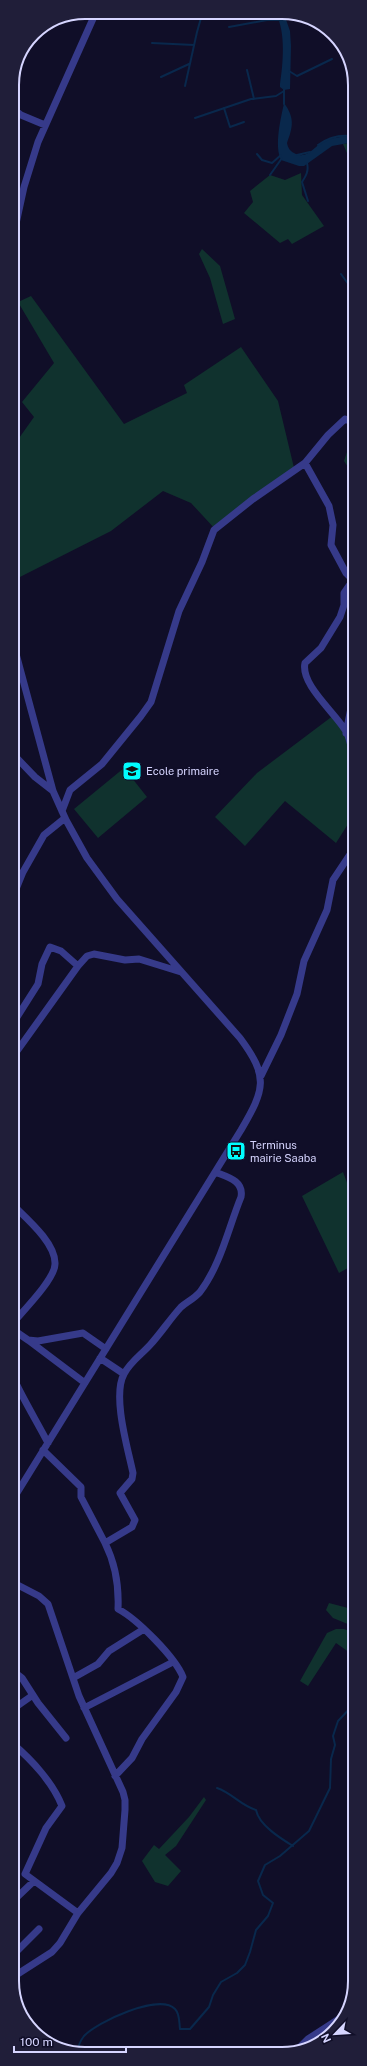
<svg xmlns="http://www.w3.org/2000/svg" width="367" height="2066" viewBox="0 0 367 2066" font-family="'Public Sans',sans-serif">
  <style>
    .green { fill: #10322e }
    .water { fill: #09284c }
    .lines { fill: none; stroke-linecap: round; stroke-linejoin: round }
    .stream { stroke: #09284c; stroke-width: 2 }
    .minor { stroke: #363a8a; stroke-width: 7 }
    .labels { text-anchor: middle; stroke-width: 4; stroke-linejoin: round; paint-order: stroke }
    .poi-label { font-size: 11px; fill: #d6d5ff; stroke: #100e28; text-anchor: start }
    .rim { fill: none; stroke: #d6d5ff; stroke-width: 2 }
  </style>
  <rect width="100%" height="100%" fill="#100e28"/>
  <!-- green -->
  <path class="green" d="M 354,142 L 354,169 L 343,144 Z
    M 301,173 L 302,195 L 324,226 L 292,244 L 288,239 L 280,243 L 244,213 L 253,202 L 250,191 L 270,175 L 285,180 Z
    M 202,249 L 220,266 L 235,319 L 223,324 L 210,278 L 199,254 Z
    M 31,296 L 124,424 L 187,393 L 184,385 L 241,347 L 278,401 L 295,472 L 216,530 L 191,503 L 163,491 L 111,531 L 12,581 L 12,448 L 34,417 L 22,402 L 54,363 L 18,302 Z
    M 355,448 L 355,465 L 348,467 L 344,461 L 347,452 Z
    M 334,715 L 355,744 L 355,813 L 336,843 L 285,801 L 245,846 L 215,817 L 257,773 Z
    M 124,768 L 147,797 L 98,838 L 74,809 Z
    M 343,1172 L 355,1204 L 355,1264 L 339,1273 L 302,1196 Z
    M 355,1595 L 355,1627 L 333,1618 L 326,1610 L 329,1603 L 348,1608 Z
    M 336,1629 L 344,1629 L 355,1633 L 355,1667 L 351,1665 L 353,1655 L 336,1643 L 308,1686 L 300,1681 L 327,1633 Z
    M 204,1797 L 206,1800 L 176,1846 L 165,1855 L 181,1871 L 168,1886 L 155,1882 L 142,1861 L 154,1845 L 159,1849 L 189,1817 Z"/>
  <!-- water -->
  <path class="water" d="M 276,14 L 284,14 L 290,31 L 291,46 L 290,89 L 284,90 L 280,87 L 280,84 C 283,64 286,32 276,14 Z
    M 284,103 C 295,118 293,127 287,143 C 288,148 290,151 294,153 C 307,161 315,145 326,140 C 335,137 345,137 354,134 L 354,142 L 332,146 L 304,166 L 299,166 L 281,160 C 274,145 281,118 284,103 Z"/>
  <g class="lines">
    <!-- stream -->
    <path class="stream" d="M 146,17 L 199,17
      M 229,27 L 267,20 L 279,20 L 279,18
      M 152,43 L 194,45
      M 247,70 L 254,99
      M 289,71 L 297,76 L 332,59
      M 161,77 L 189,64
      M 185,86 L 197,32 L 201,18 L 199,17 L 200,13
      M 284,104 L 284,89
      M 224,108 L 230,127 L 244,122
      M 195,118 L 251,99 L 276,96 L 284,91
      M 350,141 L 354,158
      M 318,145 C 328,138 337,135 349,136
      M 257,154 L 262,160 L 272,163 L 281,155
      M 297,155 L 310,152
      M 307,163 C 309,171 306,176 302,182 L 308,201
      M 270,175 L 282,158
      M 341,274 L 354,292
      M 217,1788 C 232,1793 240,1805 256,1810 C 259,1825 280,1838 293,1846
      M 77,2053 C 78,2046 80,2041 84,2036 C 97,2022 159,1993 175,2009 C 180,2014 179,2022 180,2029 L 190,2029 L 209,2007 L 213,1995 L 221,1982 L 237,1973 L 245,1965 L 250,1952 L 256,1930 L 268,1916 L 273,1903 L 263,1895 L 258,1881 L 265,1865 L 280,1856 L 309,1831 L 330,1788 L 331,1759 L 335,1745 L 333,1736 L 338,1721 L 355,1703"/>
    <!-- minor -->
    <path class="minor" d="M 12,108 L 21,115 L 45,125
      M 12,242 L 24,187 L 38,142 L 96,12
      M 305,463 L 328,435 L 345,419 L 353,422 L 355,426
      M 12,639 L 53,791 L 66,820 L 87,858 L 117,899 L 240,1038 C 269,1077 265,1089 241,1130 L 12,1501
      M 346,733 L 351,708 L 355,698
      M 12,753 L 35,777 L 53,791
      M 62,811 L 70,790 L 102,764 L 141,716 L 151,702 L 179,611 L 202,562 L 214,530 L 253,499 L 305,463 L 329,506 L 333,525 L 331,545 L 346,573 L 353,580 L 344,593 L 344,605 L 340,617 L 321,648 L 305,663 C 300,685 337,714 347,733 C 351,742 352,753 355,763
      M 12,899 L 23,872 L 44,835 L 65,818
      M 12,1025 L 38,984 L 42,964 L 50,947 L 61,951 L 78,966 L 87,956 L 94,954 L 125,960 L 139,959 L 181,972
      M 12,1058 L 78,966
      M 261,1076 L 281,1035 L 297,994 L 304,961 L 327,910 L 333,880 L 355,847
      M 12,1204 C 26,1218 56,1243 55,1264 C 55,1279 23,1311 12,1324
      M 12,1329 L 28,1340 L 38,1341 L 83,1333 L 106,1349
      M 28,1340 L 85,1383
      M 100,1358 L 124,1374
      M 12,1375 C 23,1399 36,1420 48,1443
      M 43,1450 L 81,1487 L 81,1497 L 105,1543
      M 12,1582 L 39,1596 L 48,1604 L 79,1696 L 123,1792 L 125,1800 L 125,1810 L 122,1848 L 117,1863 L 111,1873 L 78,1913 L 60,1943 L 52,1952 L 13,1977
      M 13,1671 L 22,1678 L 38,1703 L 66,1738
      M 73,1678 L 98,1664 L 109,1651 L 144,1629
      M 84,1708 L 173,1662
      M 13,1709 L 33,1695
      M 13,1744 C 32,1760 53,1783 62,1806 L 46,1828 L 25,1874 L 78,1913
      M 115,1776 L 132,1758 L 142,1739 L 176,1692 L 183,1677 C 175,1657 137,1619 118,1609 C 119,1587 115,1563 105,1543 L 132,1527 L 135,1520 L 120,1493 L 132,1479 L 133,1473 C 128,1449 112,1396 124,1374 C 130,1362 142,1354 150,1345 C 161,1333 170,1319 181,1307 C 187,1302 195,1298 200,1292 C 221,1264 228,1229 241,1197 C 244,1181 228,1177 215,1172
      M 13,1901 L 34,1881
      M 13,1955 L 39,1929
      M 297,2050 L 308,2039 L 342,2017"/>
  </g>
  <!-- icons -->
  <defs>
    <g id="school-square" transform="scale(1)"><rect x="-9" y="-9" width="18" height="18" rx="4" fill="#01fdff" stroke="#100e28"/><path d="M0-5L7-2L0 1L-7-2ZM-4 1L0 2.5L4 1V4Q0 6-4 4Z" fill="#111"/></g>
    <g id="bus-square" transform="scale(1)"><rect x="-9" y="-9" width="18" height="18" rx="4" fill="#01fdff" stroke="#100e28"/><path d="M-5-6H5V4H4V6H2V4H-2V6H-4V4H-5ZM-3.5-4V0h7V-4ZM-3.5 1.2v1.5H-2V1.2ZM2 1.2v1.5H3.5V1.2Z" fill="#111"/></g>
  </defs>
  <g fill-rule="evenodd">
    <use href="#school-square" x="132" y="771"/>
    <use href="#bus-square" x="236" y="1151"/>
  </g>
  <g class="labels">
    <!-- poi labels -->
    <g class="poi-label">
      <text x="146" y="775">Ecole primaire</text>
      <text x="250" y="1149">Terminus<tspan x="250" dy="13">mairie Saaba</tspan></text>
    </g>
  </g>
  <!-- crop -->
  <path d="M0 0H367V2066H0ZM85 19H282A66 66 0 0 1 348 85V1981A66 66 0 0 1 282 2047H85A66 66 0 0 1 19 1981V85A66 66 0 0 1 85 19Z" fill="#201e39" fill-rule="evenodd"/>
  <path class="rim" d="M85 19H282A66 66 0 0 1 348 85V1981A66 66 0 0 1 282 2047H85A66 66 0 0 1 19 1981V85A66 66 0 0 1 85 19Z"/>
  <!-- north arrow -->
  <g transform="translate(335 2034) rotate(245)" stroke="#100e28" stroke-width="3" paint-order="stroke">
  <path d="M0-3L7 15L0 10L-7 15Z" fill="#d6d5ff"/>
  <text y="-6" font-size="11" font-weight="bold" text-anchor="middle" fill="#d6d5ff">N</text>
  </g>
  <!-- scale -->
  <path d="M14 2046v6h112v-6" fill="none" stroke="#d6d5ff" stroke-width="2"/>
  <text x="20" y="2046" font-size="12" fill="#d6d5ff" stroke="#100e28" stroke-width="3" paint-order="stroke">100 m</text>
</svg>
